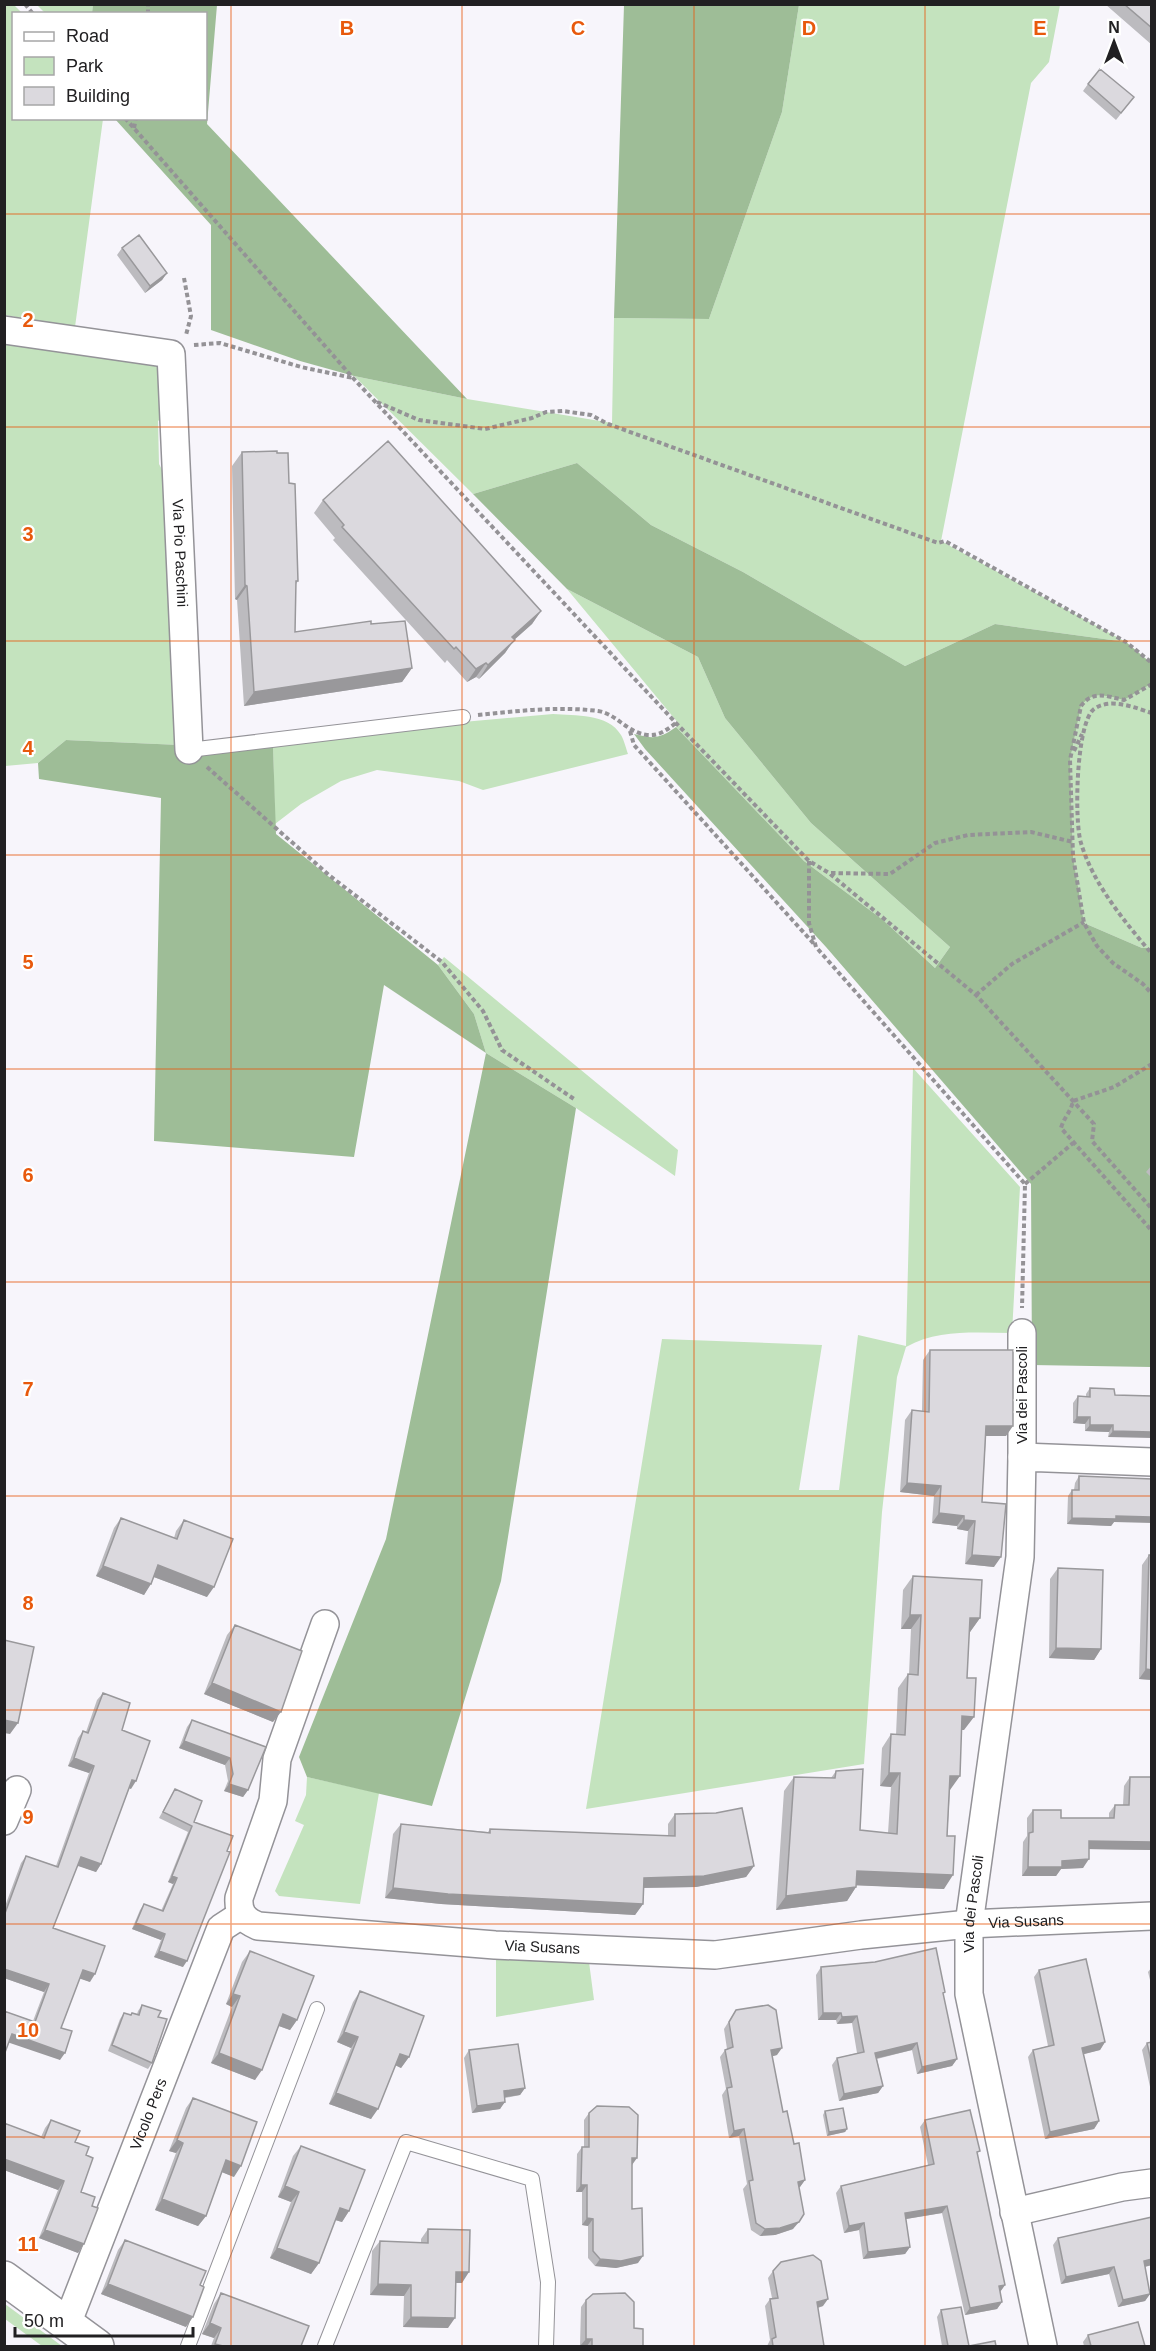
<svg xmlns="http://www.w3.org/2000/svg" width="1156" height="2351" viewBox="0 0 1156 2351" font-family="Helvetica,sans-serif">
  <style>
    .green { fill: #c4e3be }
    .forest { fill: #9ebd97 }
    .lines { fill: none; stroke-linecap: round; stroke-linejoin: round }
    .service-casing { stroke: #949398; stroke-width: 16 }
    .minor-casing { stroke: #949398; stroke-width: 30 }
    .tertiary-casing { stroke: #949398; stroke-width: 36 }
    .path { stroke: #949296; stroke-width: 4; stroke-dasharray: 4.5 3; stroke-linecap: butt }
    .service { stroke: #fff; stroke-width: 14 }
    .minor { stroke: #fff; stroke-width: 27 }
    .tertiary { stroke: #fff; stroke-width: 33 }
    .wall { fill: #bcbbbf }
    .shaded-wall { fill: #99989b }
    .building { fill: #dbd9de; stroke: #99989b; stroke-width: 1.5 }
    .grid { fill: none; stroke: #e8590c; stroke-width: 1.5; stroke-opacity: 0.55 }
    .labels { text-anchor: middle; stroke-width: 4.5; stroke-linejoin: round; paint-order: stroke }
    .street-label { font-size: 15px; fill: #212022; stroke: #fff }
    .grid-label { font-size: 20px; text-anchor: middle; font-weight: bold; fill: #e8590c; stroke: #fff; stroke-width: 4.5; stroke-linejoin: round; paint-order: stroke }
  </style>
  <rect width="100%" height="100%" fill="#f7f5fb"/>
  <!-- green -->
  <path class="green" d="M 4,5 L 14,5 L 22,13 L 14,14 L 14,118 L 103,119 L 75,327 L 5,315 Z
    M 37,5 L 93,5 L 92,14 L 45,13 Z
    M 799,5 L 1060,5 L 1049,62 L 1031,83 L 941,541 L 1126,642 L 995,624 L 905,666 L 743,572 L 651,525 L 577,463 L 473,494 L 354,376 L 467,399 L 612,423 L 614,318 L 709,319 L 782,112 Z
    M 5,339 L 141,357 L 158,368 L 164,382 L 168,413 L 158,421 L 159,464 L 169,483 L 180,745 L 66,740 L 38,763 L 5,766 Z
    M 567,589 L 698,657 L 725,718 L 811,823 L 950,947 L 935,968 L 883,920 L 804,861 L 676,727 L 679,724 Z
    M 1151,684 L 1151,948 L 1142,948 L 1084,923 L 1073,856 L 1070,760 L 1081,706 C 1093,690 1106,696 1124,700 Z
    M 553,714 C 575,716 608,713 621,735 C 624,740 626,748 628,754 L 483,790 L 459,781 L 377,770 L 341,781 L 301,804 L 275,824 L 273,747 L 463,722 Z
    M 444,957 L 678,1150 L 675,1176 L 576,1108 L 486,1053 L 474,1014 L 438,965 Z
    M 913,1068 L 1020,1187 L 1012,1333 C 975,1333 939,1329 906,1347 L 897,1377 L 882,1512 L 864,1764 L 586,1809 L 662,1339 L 822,1345 L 799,1490 L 839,1490 L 858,1335 L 906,1346 Z
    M 307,1777 L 379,1793 L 360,1904 L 279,1896 L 275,1891 L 304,1825 L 295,1821 L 306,1795 Z
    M 496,1955 L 589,1962 L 594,2000 L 496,2017 Z
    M 4,2304 L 5,2304 L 62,2346 L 42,2346 L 5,2319 Z"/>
  <!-- forest -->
  <path class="forest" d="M 93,5 L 217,5 L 207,124 L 467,399 L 354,376 L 300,361 L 211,330 L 211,225 L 115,119 L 206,118 L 206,14 L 92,13 Z
    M 624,5 L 799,5 L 782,112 L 709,319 L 614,318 Z
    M 577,463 L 651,525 L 743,572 L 905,666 L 995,624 L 1126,642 L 1151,663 L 1151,684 L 1124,700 C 1107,696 1093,690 1081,706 L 1070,760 L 1073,856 L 1084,923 L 1142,948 L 1151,948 L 1151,1367 L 1032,1365 L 1031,1184 L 826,947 L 645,749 L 634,734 C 654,739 659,739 676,727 L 804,861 L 883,920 L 935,968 L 950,947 L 811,823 L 725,718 L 698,657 L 567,589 L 473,494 Z
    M 66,740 L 180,745 L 190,757 L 273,747 L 276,834 L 438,965 L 474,1014 L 486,1053 L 576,1108 L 501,1581 L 432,1806 L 307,1777 L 299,1757 L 386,1539 L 486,1053 L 384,985 L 354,1157 L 154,1141 L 161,798 L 39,779 L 38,763 Z"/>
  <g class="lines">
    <!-- service casing -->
    <g class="service-casing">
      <path id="service" d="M 189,750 L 463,717
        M 188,2346 L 317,2009
        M 325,2346 L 406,2142 L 532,2179 L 548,2282 L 546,2346"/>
    </g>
    <!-- minor casing -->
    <g class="minor-casing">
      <g id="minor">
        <path id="s1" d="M 4,330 L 171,354 L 189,750"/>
        <path d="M 1022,1457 L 1022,1333"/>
        <path id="s2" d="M 325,1624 L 277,1759 L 273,1801 L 239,1898 C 238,1913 244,1920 258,1926 L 495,1945 L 715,1955 L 861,1935 L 969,1924 L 1152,1916"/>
        <path d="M 4,1821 L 17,1790"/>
        <path d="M 1014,2212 L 1122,2187 L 1152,2183"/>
        <path id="s3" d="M 67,2324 L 221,1928 L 241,1915"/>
        <path id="s4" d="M 1043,2346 L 969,1994 L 969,1924 L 1020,1557 L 1022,1457 L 1152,1462"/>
      </g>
    </g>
    <!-- tertiary casing -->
    <g class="tertiary-casing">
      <path id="tertiary" d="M 4,2278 L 97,2346"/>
    </g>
    <!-- path -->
    <path class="path" d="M 25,4 L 33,14
      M 148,14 L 148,4
      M 125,118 L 353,378 L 676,723 L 809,861 L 829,873 L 976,995 L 1094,1124 L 1092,1141 L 1152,1209
      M 134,128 L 136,118
      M 184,278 L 191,316 L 186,335
      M 194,345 L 220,343 L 301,367 L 353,378
      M 377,402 L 419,420 L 485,429 L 532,418 L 546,412 L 563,411 L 591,415 L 608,424 L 938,543 L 945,541 L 1126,642 L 1152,663
      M 1152,684 L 1124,700 C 1106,696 1093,690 1081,706 L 1070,760 L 1073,856 L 1084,923 L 1097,946 L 1113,963 L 1143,984 L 1152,994
      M 1152,713 C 1135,708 1111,697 1094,709 C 1076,723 1074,821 1081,843 C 1093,884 1125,922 1152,954
      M 478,715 C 517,711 559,706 598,711 C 617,714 626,732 647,735 C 660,736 666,730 676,723
      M 630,731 L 634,745 L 815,945
      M 1074,751 L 1082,734
      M 207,767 L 330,876 L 442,962 L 483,1011 L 502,1050 L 574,1099
      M 809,861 L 809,923 L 816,947 L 1025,1184 L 1022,1308
      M 831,873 L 890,874 L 935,843 L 968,835 L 1031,832 L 1073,842
      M 976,995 L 1012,964 L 1084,922
      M 1152,1064 L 1114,1087 L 1073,1101 C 1071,1112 1064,1117 1061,1128 L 1152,1231
      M 1025,1184 L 1073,1143"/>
    <!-- service -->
    <use href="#service" class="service"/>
    <!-- minor -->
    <use href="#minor" class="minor"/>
    <!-- tertiary -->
    <use href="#tertiary" class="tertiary"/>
  </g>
  <!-- wall -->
  <path class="wall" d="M 1105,4 L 1152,4 L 1152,45 Z
    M 1088,84 L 1134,97 L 1116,120 L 1083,91 Z
    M 122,248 L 167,273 L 162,280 L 145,293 L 117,255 Z
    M 242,452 L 277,453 L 289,483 L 298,581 L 296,584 L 295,632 L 371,624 L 412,668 L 402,682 L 244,706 L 237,600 L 235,599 L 232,466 Z
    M 323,500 L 541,611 L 532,624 L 514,640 L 505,653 L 479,679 L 476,677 L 467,682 L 447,660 L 445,663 L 333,540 L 335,538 L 314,513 Z
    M 1152,1165 L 1152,1178 L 1146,1172 Z
    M 930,1350 L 1006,1436 L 986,1436 L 982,1502 L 994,1567 L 965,1564 L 968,1531 L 957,1529 L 957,1526 L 932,1523 L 934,1496 L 900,1492 L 905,1420 L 912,1410 L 922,1411 L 923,1360 Z
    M 1090,1388 L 1115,1395 L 1152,1396 L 1108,1437 L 1109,1432 L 1085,1431 L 1085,1424 L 1073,1423 L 1073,1403 L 1078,1396 L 1086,1397 L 1086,1394 Z
    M 1079,1476 L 1114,1522 L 1111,1526 L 1067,1524 L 1068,1496 L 1072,1490 L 1074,1490 L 1075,1483 Z
    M 121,1518 L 174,1538 L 176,1531 L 184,1520 L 207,1597 L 154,1577 L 144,1595 L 96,1576 L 114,1528 Z
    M 1149,1555 L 1152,1555 L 1152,1680 L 1139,1679 L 1142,1565 Z
    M 1058,1568 L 1101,1649 L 1094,1660 L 1049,1658 L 1050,1579 Z
    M 913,1576 L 980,1618 L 970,1632 L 969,1632 L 964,1730 L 962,1730 L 950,1790 L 944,1889 L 856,1885 L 856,1887 L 847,1901 L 776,1910 L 784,1791 L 794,1777 L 831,1778 L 836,1771 L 860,1830 L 888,1833 L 891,1787 L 880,1786 L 882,1748 L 891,1734 L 896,1735 L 898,1688 L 908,1674 L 909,1674 L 911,1629 L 901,1629 L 903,1590 Z
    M 235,1625 L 273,1722 L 204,1694 L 227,1635 Z
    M 103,1693 L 122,1730 L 131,1789 L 129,1788 L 101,1864 L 96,1872 L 77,1865 L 53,1928 L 90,1982 L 80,1978 L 61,2028 L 60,2060 L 4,2011 L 33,2021 L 44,1992 L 4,1978 L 4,1909 L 21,1863 L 26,1856 L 56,1866 L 89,1773 L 68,1766 L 78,1738 L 83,1731 L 86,1732 L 97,1700 Z
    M 192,1720 L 266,1747 L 248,1790 L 243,1797 L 224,1791 L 228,1781 L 225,1765 L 179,1748 L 187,1727 Z
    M 1130,1777 L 1152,1777 L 1152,1850 L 1089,1849 L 1083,1868 L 1061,1869 L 1056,1876 L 1022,1876 L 1023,1842 L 1027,1836 L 1027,1818 L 1033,1810 L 1061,1818 L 1109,1818 L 1109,1813 L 1115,1805 L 1123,1805 L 1124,1786 Z
    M 175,1789 L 194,1822 L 183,1967 L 154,1957 L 161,1940 L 132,1929 L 140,1910 L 144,1904 L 161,1911 L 173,1884 L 168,1882 L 188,1832 L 159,1818 Z
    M 675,1814 L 754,1866 L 746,1877 L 696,1887 L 644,1888 L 643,1904 L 635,1915 L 441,1904 L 385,1898 L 393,1834 L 401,1824 L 488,1832 L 490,1829 L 668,1836 L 668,1824 Z
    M 250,1951 L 297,2020 L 290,2030 L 279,2026 L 255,2080 L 211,2063 L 232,2007 L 226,2004 L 242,1962 Z
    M 821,1967 L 943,1995 L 957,2059 L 952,2066 L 917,2074 L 912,2050 L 877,2059 L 883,2086 L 878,2093 L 839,2101 L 832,2065 L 837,2058 L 857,2053 L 852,2023 L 837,2024 L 836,2020 L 818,2020 L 816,1975 Z
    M 1152,1967 L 1152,1988 L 1148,1972 Z
    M 1039,1970 L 1105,2042 L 1100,2050 L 1083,2054 L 1099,2121 L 1094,2129 L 1045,2139 L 1028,2057 L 1033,2050 L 1048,2046 L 1034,1977 Z
    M 360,1991 L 409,2057 L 401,2068 L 395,2065 L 371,2119 L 329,2104 L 351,2048 L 337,2042 L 353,2002 Z
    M 142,2005 L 158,2017 L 152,2063 L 148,2069 L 108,2051 L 120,2019 L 124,2013 L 130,2015 L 132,2013 L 137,2014 L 138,2011 Z
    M 736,2010 L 777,2055 L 772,2056 L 783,2112 L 805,2180 L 799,2188 L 793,2229 L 775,2235 L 760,2236 L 751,2230 L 743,2189 L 747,2184 L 739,2136 L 729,2138 L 722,2095 L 726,2089 L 720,2057 L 725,2050 L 727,2049 L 724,2029 Z
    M 1152,2042 L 1152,2096 L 1142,2050 L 1147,2043 Z
    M 469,2050 L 525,2088 L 520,2095 L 505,2098 L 500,2109 L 472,2113 L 464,2058 Z
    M 193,2098 L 234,2177 L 222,2172 L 206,2216 L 198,2226 L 155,2210 L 176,2153 L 169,2151 L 186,2108 Z
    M 825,2111 L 847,2129 L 845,2132 L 827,2136 L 823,2115 Z
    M 589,2113 L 632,2165 L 632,2209 L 638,2263 L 616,2268 L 595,2266 L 588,2258 L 588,2226 L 582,2225 L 582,2192 L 576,2192 L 577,2154 L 582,2147 L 584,2147 L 584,2120 Z
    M 51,2120 L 75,2142 L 86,2155 L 81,2192 L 92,2206 L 84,2244 L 78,2253 L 39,2238 L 58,2190 L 4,2170 L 4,2123 L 41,2137 L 45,2128 Z
    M 925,2120 L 977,2155 L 1005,2285 L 1000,2292 L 1002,2302 L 997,2309 L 965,2315 L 942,2213 L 906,2219 L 910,2247 L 905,2254 L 863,2259 L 859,2230 L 844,2233 L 836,2193 L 841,2186 L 928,2165 L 920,2127 Z
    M 301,2146 L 349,2211 L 342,2222 L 335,2220 L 319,2263 L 311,2274 L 270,2258 L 291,2202 L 278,2197 L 293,2156 Z
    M 1152,2217 L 1152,2265 L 1145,2267 L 1150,2294 L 1145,2301 L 1118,2307 L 1109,2274 L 1061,2284 L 1053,2245 L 1058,2238 Z
    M 428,2229 L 462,2283 L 456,2283 L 448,2328 L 403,2327 L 404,2296 L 370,2295 L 372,2251 L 380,2241 L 421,2243 L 421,2239 Z
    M 125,2240 L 186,2327 L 101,2294 L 118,2250 Z
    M 773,2271 L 823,2306 L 818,2308 L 824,2346 L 767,2346 L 770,2340 L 765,2306 L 770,2299 L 772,2298 L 768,2278 Z
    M 221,2293 L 301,2346 L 211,2346 L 214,2338 L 202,2334 L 214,2304 Z
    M 586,2300 L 634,2328 L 643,2346 L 580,2346 L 581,2307 Z
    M 941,2310 L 969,2346 L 942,2346 L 937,2317 Z
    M 1088,2335 L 1145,2346 L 1084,2346 L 1083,2342 Z"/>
  <!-- shaded-wall -->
  <path class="shaded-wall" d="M 167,273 L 162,280 L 145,293 L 150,286 Z
    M 245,585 L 247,586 L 237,600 L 235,599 Z
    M 541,611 L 532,624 L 514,640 L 505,653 L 479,679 L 488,665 L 512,637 Z
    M 486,663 L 476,677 L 467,682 L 476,669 Z
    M 412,668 L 402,682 L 244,706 L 254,692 Z
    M 1077,1417 L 1090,1417 L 1085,1424 L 1073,1423 Z
    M 1090,1425 L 1113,1425 L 1109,1432 L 1085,1431 Z
    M 986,1426 L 1013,1426 L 1006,1436 L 979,1436 Z
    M 1113,1431 L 1152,1432 L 1152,1438 L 1108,1437 Z
    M 907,1483 L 941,1486 L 934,1496 L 900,1492 Z
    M 939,1513 L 964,1516 L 957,1526 L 932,1523 Z
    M 1116,1516 L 1152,1517 L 1152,1523 L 1114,1522 L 1111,1526 L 1067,1524 L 1072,1518 Z
    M 964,1520 L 975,1521 L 968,1531 L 957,1529 Z
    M 972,1555 L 1001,1557 L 994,1567 L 965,1564 Z
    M 158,1565 L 214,1587 L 207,1597 L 151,1576 Z
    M 103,1566 L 151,1584 L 144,1595 L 96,1576 Z
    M 910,1615 L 921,1615 L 911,1629 L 901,1629 Z
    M 970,1618 L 980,1618 L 970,1632 L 960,1631 Z
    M 1056,1648 L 1101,1649 L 1094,1660 L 1049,1658 Z
    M 1146,1669 L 1152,1670 L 1152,1680 L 1139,1679 Z
    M 212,1683 L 281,1712 L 273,1722 L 204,1694 Z
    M 962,1716 L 974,1717 L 964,1730 L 952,1730 Z
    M 4,1720 L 18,1723 L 10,1734 L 4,1733 Z
    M 184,1741 L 230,1758 L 225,1765 L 179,1748 Z
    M 74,1758 L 94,1766 L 89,1773 L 68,1766 Z
    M 889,1773 L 900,1773 L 891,1787 L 880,1786 Z
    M 950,1776 L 960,1776 L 950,1790 Z
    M 132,1780 L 136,1781 L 131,1789 L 127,1787 Z
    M 229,1784 L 248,1790 L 243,1797 L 224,1791 Z
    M 1089,1841 L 1152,1842 L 1152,1850 L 1083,1849 Z
    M 81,1857 L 101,1864 L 96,1872 L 75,1865 Z
    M 1089,1859 L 1083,1868 L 1061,1869 L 1056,1876 L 1022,1876 L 1028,1867 L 1062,1861 Z
    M 754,1866 L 746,1877 L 696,1887 L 637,1888 L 644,1878 Z
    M 857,1871 L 953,1875 L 944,1889 L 848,1885 Z
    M 172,1876 L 177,1878 L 173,1884 L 168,1882 Z
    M 856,1887 L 847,1901 L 776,1910 L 786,1896 Z
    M 393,1888 L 643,1904 L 635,1915 L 441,1904 L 385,1898 Z
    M 136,1923 L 165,1934 L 161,1940 L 132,1929 Z
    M 159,1951 L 187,1961 L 183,1967 L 154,1957 Z
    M 4,1969 L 49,1984 L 44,1992 L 4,1978 Z
    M 83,1970 L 95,1974 L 90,1982 L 78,1978 Z
    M 233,1994 L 240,1996 L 232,2007 L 226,2004 Z
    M 823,2013 L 841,2013 L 836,2020 L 818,2020 Z
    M 283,2014 L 297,2020 L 290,2030 L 276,2025 Z
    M 857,2016 L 852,2023 L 837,2024 L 842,2017 Z
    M 344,2032 L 358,2037 L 351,2048 L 337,2042 Z
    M 12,2034 L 65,2053 L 60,2060 L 7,2042 Z
    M 1105,2042 L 1100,2050 L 1077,2056 L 1082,2048 Z
    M 917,2043 L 912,2050 L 870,2060 L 875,2053 Z
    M 782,2048 L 777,2055 L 766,2058 L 771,2050 Z
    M 219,2053 L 262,2070 L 255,2080 L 211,2063 Z
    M 400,2054 L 409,2057 L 401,2068 L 393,2064 Z
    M 957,2059 L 952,2066 L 917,2074 L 922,2067 Z
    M 883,2086 L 878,2093 L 839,2101 L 844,2094 Z
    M 525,2088 L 520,2095 L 499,2098 L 504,2091 Z
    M 336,2093 L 378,2109 L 371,2119 L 329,2104 Z
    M 505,2102 L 500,2109 L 472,2113 L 477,2106 Z
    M 1099,2121 L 1094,2129 L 1045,2139 L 1050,2132 Z
    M 744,2129 L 739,2136 L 729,2138 L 734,2131 Z
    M 847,2129 L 845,2132 L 827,2136 L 829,2132 Z
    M 177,2140 L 183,2143 L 176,2153 L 169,2151 Z
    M 632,2158 L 637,2158 L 632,2165 Z
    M 4,2159 L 64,2181 L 58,2190 L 4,2170 Z
    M 226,2160 L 241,2166 L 234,2177 L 219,2171 Z
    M 805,2180 L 800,2187 L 793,2189 L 798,2182 Z
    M 581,2185 L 587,2185 L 582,2192 L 576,2192 Z
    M 285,2186 L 299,2192 L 291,2202 L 278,2197 Z
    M 162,2199 L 206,2216 L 198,2226 L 155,2210 Z
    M 947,2206 L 942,2213 L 900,2220 L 905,2213 Z
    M 340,2208 L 349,2211 L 342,2222 L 332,2219 Z
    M 587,2218 L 593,2219 L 588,2226 L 582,2225 Z
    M 799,2222 L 793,2229 L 775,2235 L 760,2236 L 765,2229 Z
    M 864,2223 L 859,2230 L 844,2233 L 849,2226 Z
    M 45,2230 L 84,2244 L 78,2253 L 39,2238 Z
    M 910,2247 L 905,2254 L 863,2259 L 868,2252 Z
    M 277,2248 L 319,2263 L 311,2274 L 270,2258 Z
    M 643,2256 L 638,2263 L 616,2268 L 595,2266 L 600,2259 Z
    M 1152,2259 L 1152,2265 L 1139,2268 L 1144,2261 Z
    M 1114,2267 L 1109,2274 L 1061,2284 L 1066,2277 Z
    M 456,2272 L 469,2272 L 462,2283 L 448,2283 Z
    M 108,2284 L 193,2317 L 186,2327 L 101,2294 Z
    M 378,2284 L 411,2285 L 404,2296 L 370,2295 Z
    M 1005,2285 L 1000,2292 L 999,2286 Z
    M 1150,2294 L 1145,2301 L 1118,2307 L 1123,2300 Z
    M 828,2299 L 823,2306 L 812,2309 L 817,2302 Z
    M 1002,2302 L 997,2309 L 965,2315 L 970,2308 Z
    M 411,2317 L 455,2318 L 448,2328 L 403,2327 Z
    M 210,2323 L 221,2328 L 214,2338 L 202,2334 Z
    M 586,2339 L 592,2339 L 587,2346 L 580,2346 Z"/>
  <!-- building -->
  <path class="building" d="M 1124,4 L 1152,4 L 1152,28 Z
    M 1100,69 L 1134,97 L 1121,113 L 1088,84 Z
    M 139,235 L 167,273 L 150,286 L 122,248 Z
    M 388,441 L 541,611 L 512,637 L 515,640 L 488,665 L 486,663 L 476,669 L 456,647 L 454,649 L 342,527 L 344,525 L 323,500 Z
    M 277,451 L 277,453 L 288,453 L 289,483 L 295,484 L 298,581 L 296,581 L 295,632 L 371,621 L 371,624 L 405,621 L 412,668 L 254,692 L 247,586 L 245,585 L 242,452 Z
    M 930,1350 L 1013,1350 L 1013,1426 L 986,1426 L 982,1502 L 1006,1504 L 1001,1557 L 972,1555 L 975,1521 L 964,1520 L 964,1516 L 939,1513 L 941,1486 L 907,1483 L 912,1410 L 929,1412 Z
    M 1090,1388 L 1114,1389 L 1115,1395 L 1152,1396 L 1152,1432 L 1113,1431 L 1113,1425 L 1090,1425 L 1090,1417 L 1077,1417 L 1078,1396 L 1090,1397 Z
    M 1079,1476 L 1152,1479 L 1152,1517 L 1116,1516 L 1116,1519 L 1072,1518 L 1072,1490 L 1079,1490 Z
    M 121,1518 L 177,1539 L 184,1520 L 233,1539 L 214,1587 L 158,1565 L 151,1584 L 103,1566 Z
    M 1149,1555 L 1152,1555 L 1152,1670 L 1146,1669 Z
    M 1058,1568 L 1103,1570 L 1101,1649 L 1056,1648 Z
    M 913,1576 L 982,1580 L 980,1618 L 970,1618 L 967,1678 L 976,1678 L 974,1717 L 962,1716 L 960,1776 L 950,1776 L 947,1836 L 955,1836 L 953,1875 L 857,1871 L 856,1887 L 786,1896 L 794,1777 L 835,1778 L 836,1771 L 863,1769 L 860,1830 L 897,1834 L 900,1773 L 889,1773 L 891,1734 L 905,1735 L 908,1674 L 918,1675 L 921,1615 L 910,1615 Z
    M 235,1625 L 302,1651 L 281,1712 L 212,1683 Z
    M 4,1640 L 34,1647 L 18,1723 L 4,1720 Z
    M 103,1693 L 130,1703 L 122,1730 L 150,1741 L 136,1781 L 132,1780 L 101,1864 L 81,1857 L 53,1928 L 105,1946 L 95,1974 L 83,1970 L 61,2028 L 72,2031 L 65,2053 L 12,2034 L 4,2055 L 4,2011 L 35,2022 L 49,1984 L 4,1969 L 4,1916 L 26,1856 L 58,1867 L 94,1766 L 74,1758 L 83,1731 L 88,1733 Z
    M 192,1720 L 266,1747 L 248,1790 L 229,1784 L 233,1774 L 230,1758 L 184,1741 Z
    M 1130,1777 L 1152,1777 L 1152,1842 L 1089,1841 L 1089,1859 L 1062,1861 L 1062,1867 L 1028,1867 L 1029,1833 L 1033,1832 L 1033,1810 L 1061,1810 L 1061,1818 L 1114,1818 L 1115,1805 L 1129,1805 Z
    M 175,1789 L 202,1801 L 194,1822 L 233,1836 L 227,1851 L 230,1852 L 187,1961 L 159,1951 L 165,1934 L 136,1923 L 144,1904 L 163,1911 L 177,1878 L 172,1876 L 192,1826 L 163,1812 Z
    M 742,1808 L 754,1866 L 704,1876 L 644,1878 L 643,1904 L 448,1894 L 393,1888 L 401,1824 L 490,1833 L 490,1829 L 675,1836 L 675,1814 L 716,1813 Z
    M 936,1948 L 945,1992 L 943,1993 L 957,2059 L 922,2067 L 917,2043 L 875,2053 L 883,2086 L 844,2094 L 837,2058 L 864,2052 L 857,2016 L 842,2017 L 841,2013 L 823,2013 L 821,1967 L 875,1962 Z
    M 250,1951 L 314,1976 L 297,2020 L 283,2014 L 262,2070 L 219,2053 L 240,1996 L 233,1994 Z
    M 1086,1959 L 1105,2042 L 1082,2048 L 1099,2121 L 1050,2132 L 1033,2050 L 1054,2045 L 1039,1970 Z
    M 360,1991 L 424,2016 L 409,2057 L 400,2054 L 378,2109 L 336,2093 L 358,2037 L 344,2032 Z
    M 142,2005 L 161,2011 L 158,2017 L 167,2019 L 152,2063 L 112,2045 L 124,2013 L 131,2015 L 132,2013 L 139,2015 Z
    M 768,2005 L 776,2010 L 782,2048 L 771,2050 L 783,2112 L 787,2111 L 794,2144 L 799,2143 L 805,2180 L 798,2182 L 804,2214 L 799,2222 L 780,2228 L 765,2229 L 756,2223 L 749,2181 L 753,2180 L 744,2129 L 734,2131 L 727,2088 L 732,2087 L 725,2050 L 733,2047 L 729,2022 L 736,2010 Z
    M 1152,2042 L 1152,2065 L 1147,2043 Z
    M 518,2044 L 525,2088 L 504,2091 L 505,2102 L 477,2106 L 469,2050 Z
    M 193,2098 L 257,2122 L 241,2166 L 226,2160 L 206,2216 L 162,2199 L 183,2143 L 177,2140 Z
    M 597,2106 L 629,2107 L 638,2115 L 637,2158 L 632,2158 L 632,2209 L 642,2208 L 643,2256 L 621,2261 L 600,2259 L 593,2251 L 593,2219 L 587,2218 L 587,2185 L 581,2185 L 582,2147 L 589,2147 L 589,2113 Z
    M 843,2108 L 847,2129 L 829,2132 L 825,2111 Z
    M 970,2110 L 980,2151 L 977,2152 L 1005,2285 L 999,2286 L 1002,2302 L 970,2308 L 947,2206 L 905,2213 L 910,2247 L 868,2252 L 864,2223 L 849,2226 L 841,2186 L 934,2164 L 925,2120 Z
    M 51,2120 L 80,2131 L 75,2142 L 89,2147 L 86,2155 L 93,2158 L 81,2192 L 95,2197 L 92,2206 L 98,2208 L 84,2244 L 45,2230 L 64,2181 L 4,2159 L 4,2123 L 44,2138 Z
    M 301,2146 L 365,2170 L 349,2211 L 340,2208 L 319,2263 L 277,2248 L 299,2192 L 285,2186 Z
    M 1152,2217 L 1152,2259 L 1144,2261 L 1150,2294 L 1123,2300 L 1114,2267 L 1066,2277 L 1058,2238 Z
    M 428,2229 L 470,2230 L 469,2272 L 456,2272 L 455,2318 L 411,2317 L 411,2285 L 378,2284 L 380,2241 L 428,2243 Z
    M 125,2240 L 206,2271 L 200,2285 L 204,2287 L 193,2317 L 108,2284 Z
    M 813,2255 L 821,2261 L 828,2299 L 817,2302 L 824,2346 L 773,2346 L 772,2339 L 776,2337 L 770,2299 L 778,2298 L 773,2271 L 781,2262 Z
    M 221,2293 L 309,2326 L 301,2346 L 223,2346 L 215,2344 L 221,2328 L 210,2323 Z
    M 625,2293 L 634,2302 L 634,2328 L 643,2329 L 643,2346 L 592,2346 L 592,2339 L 586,2339 L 586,2300 L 593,2294 Z
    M 961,2307 L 969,2346 L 948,2346 L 941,2310 Z
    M 1138,2322 L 1145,2346 L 1091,2346 L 1088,2335 Z
    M 995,2341 L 996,2346 L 969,2346 Z"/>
  <!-- grid -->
  <path class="grid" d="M 231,4 L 231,2346M 462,4 L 462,2346M 694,4 L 694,2346M 925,4 L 925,2346M 4,214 L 1152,214M 4,427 L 1152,427M 4,641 L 1152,641M 4,855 L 1152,855M 4,1069 L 1152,1069M 4,1282 L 1152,1282M 4,1496 L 1152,1496M 4,1710 L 1152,1710M 4,1924 L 1152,1924M 4,2137 L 1152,2137"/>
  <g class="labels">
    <!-- street labels -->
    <g class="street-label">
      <text dy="5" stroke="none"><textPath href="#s1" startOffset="368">Via Pio Paschini</textPath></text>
      <text transform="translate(1022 1395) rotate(-90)" y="5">Via dei Pascoli</text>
      <text dy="5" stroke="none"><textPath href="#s4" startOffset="450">Via dei Pascoli</textPath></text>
      <text dy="5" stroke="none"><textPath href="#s2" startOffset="1096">Via Susans</textPath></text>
      <text dy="5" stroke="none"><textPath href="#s2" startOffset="610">Via Susans</textPath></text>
      <text dy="5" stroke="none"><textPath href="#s3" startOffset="225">Vicolo Pers</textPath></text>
    </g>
  </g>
  <g class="grid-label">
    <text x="347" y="35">B</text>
    <text x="578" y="35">C</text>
    <text x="809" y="35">D</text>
    <text x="1040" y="35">E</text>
    <text x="28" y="327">2</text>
    <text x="28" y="541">3</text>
    <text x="28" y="755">4</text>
    <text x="28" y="969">5</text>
    <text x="28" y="1182">6</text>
    <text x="28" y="1396">7</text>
    <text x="28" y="1610">8</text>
    <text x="28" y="1824">9</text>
    <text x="28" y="2037">10</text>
    <text x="28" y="2251">11</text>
  </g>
  <!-- border -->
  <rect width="1156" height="2351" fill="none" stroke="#212022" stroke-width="12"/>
  <!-- legend -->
  <rect x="12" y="12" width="195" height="108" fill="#ffffff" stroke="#a6a6a7" stroke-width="1.5"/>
  <rect x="24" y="32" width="30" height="9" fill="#ffffff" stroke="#a6a6a7" stroke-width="1.5"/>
  <text x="66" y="42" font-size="18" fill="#212022">Road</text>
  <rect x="24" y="57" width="30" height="18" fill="#c4e3be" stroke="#a6a6a7" stroke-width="1.5"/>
  <text x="66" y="72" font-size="18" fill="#212022">Park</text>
  <rect x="24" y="87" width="30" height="18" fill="#dbd9de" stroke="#a6a6a7" stroke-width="1.5"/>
  <text x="66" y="102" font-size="18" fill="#212022">Building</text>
  <!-- north arrow -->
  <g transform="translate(1114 42)" stroke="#ffffff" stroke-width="4.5" paint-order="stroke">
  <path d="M0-4.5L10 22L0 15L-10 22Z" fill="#212022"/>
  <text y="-9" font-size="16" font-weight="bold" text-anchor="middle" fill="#212022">N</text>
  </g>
  <!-- scale -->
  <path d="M15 2327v9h178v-9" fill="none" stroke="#212022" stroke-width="3"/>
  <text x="24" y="2327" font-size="18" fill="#212022" stroke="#ffffff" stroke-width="4.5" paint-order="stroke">50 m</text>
</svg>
